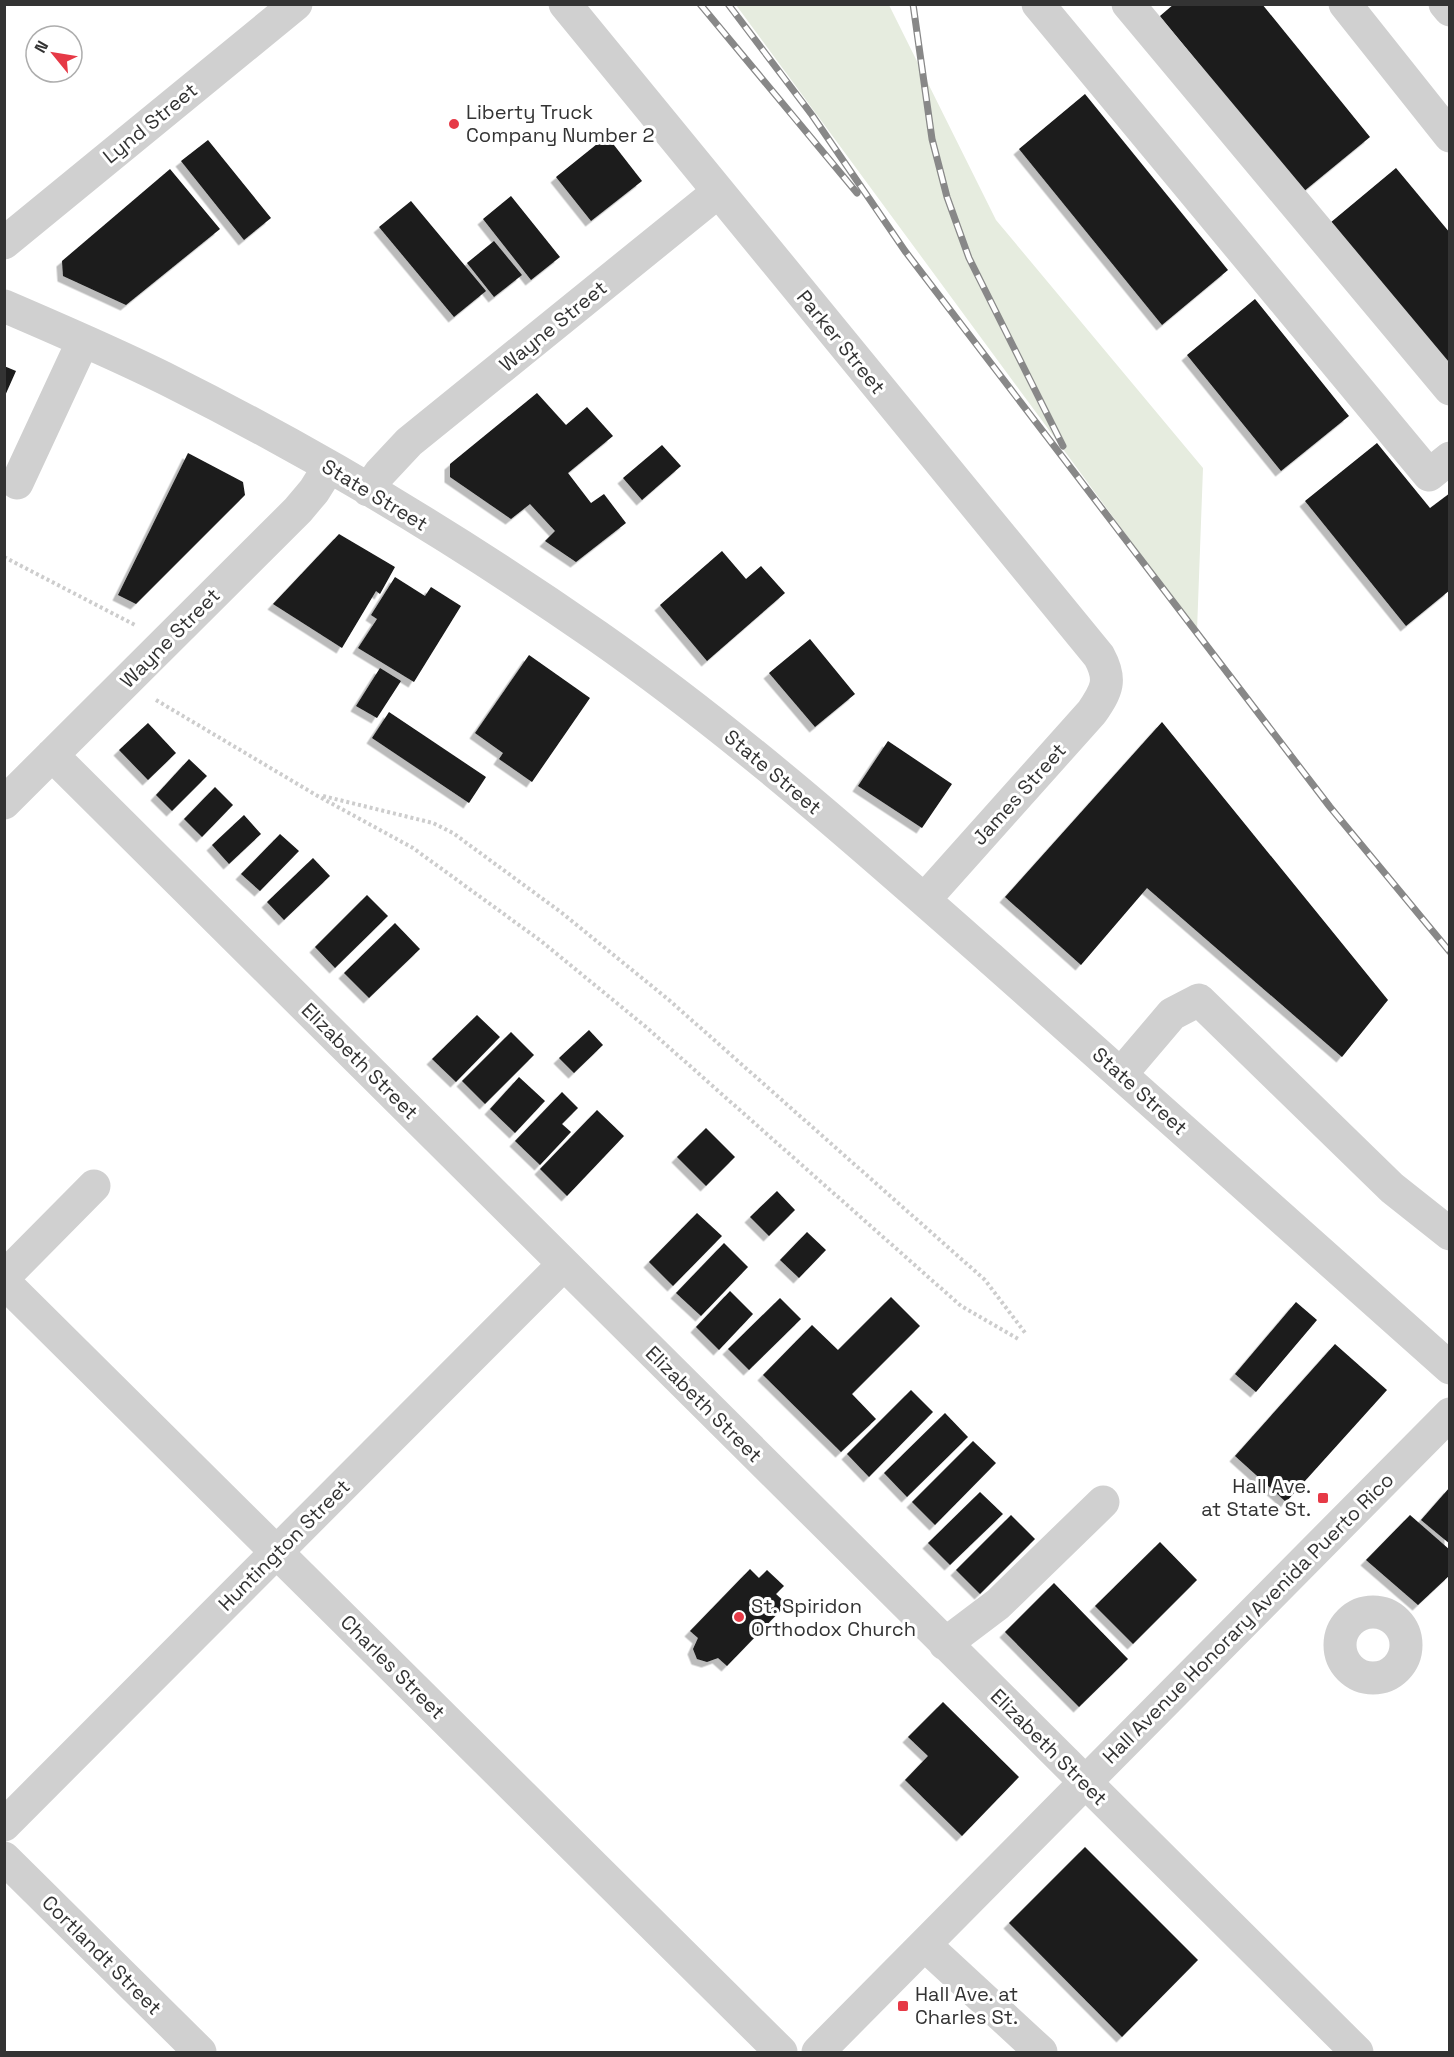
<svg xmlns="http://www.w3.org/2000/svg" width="1454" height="2057" viewBox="0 0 1454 2057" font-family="'Space Grotesk',sans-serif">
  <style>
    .green { fill: #e6ecdf }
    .building { fill: #1a1a1a; filter: url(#shadow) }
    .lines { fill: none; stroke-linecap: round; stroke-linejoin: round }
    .path { stroke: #cdcdcd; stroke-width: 4; stroke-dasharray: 3 3; stroke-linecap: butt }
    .minor { stroke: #d0d0d0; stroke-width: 33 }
    .rail-casing { stroke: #888; stroke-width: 7 }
    .rail { stroke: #fff; stroke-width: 4.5; stroke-dasharray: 14; stroke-linecap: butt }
    .poi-dot { fill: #e63946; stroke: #fff; stroke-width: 2 }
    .labels { text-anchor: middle; stroke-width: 6; stroke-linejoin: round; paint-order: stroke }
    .poi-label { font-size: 20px; fill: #333; stroke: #fff; text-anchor: start }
    .street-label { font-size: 20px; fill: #333; stroke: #fff }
  </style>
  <defs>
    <filter id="shadow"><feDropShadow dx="-5.5" dy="5.5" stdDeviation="0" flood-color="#0004"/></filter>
  </defs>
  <rect width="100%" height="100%" fill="#fff"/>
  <!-- green -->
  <path class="green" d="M 736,5 L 889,5 L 996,220 L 1203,468 L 1197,631 Z"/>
  <!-- building -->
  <path class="building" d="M 1174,4 L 1262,4 L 1370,137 L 1303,192 L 1160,16 Z
    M 1085,94 L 1228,270 L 1162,325 L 1019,149 Z
    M 607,136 L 642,181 L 591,221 L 556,177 Z
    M 208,140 L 271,218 L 244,240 L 181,161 Z
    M 1396,168 L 1450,233 L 1450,370 L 1330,223 Z
    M 170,169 L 220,229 L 126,305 L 63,276 L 62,261 Z
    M 511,196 L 560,257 L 531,280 L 483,219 Z
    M 411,201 L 486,291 L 454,317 L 379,227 Z
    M 494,241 L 522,275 L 494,297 L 467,263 Z
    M 1255,299 L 1349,416 L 1281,471 L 1187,355 Z
    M 4,366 L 16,371 L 4,398 Z
    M 537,393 L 566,425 L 587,407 L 613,436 L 568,473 L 591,503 L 604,494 L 626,523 L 576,562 L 545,541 L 555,531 L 530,504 L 511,519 L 450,477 L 450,464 Z
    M 1377,443 L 1430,508 L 1450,493 L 1450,590 L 1406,626 L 1305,501 Z
    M 662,445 L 681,466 L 642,500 L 623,478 Z
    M 188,453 L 243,482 L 245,495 L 136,604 L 118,595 Z
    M 339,534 L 395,567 L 380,594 L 376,591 L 342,648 L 273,604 Z
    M 722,551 L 746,579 L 761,566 L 785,593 L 707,661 L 660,605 Z
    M 395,577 L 425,596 L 431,587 L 461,606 L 414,682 L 358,648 L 377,619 L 371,615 Z
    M 810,639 L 855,694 L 815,727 L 769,673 Z
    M 529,655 L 590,698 L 532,782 L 499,759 L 503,753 L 475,733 Z
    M 380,668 L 401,681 L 377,718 L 356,706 Z
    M 389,712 L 486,777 L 469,803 L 372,738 Z
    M 1162,722 L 1388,1000 L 1342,1057 L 1147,888 L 1081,965 L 1005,897 Z
    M 148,723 L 176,753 L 148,780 L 119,750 Z
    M 888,741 L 952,784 L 922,828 L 858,786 Z
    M 189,759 L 207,776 L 172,811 L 156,795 Z
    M 215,787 L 233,805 L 202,837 L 184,819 Z
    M 244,815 L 261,834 L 229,864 L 212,845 Z
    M 280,834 L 299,851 L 260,891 L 241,874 Z
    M 313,858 L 330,876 L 284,920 L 267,902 Z
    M 367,895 L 388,916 L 335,968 L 315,947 Z
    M 395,923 L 420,949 L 369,998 L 344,973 Z
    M 477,1015 L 500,1037 L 456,1082 L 432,1059 Z
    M 589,1030 L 603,1045 L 574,1073 L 559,1058 Z
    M 511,1032 L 534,1055 L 485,1104 L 462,1081 Z
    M 519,1077 L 545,1101 L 515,1133 L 490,1109 Z
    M 562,1092 L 578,1108 L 562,1124 L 571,1132 L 540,1165 L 515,1141 Z
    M 597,1110 L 624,1136 L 567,1196 L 540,1169 Z
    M 706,1128 L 735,1157 L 706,1186 L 677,1157 Z
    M 777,1191 L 795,1210 L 769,1236 L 750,1217 Z
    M 697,1213 L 722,1236 L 673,1286 L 649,1262 Z
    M 807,1232 L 826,1250 L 799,1278 L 780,1260 Z
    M 724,1243 L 748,1267 L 701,1316 L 676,1293 Z
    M 730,1291 L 753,1314 L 719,1350 L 696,1327 Z
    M 891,1297 L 920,1326 L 852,1394 L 876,1419 L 841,1452 L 763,1375 L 812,1325 L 838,1350 Z
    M 780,1298 L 801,1319 L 749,1370 L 728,1349 Z
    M 1296,1302 L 1317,1320 L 1256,1392 L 1235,1374 Z
    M 1335,1344 L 1387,1390 L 1286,1502 L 1235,1456 Z
    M 911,1390 L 933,1412 L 869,1477 L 847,1454 Z
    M 945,1413 L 968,1437 L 907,1497 L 884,1473 Z
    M 973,1441 L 996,1463 L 935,1525 L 912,1502 Z
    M 1450,1487 L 1450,1544 L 1421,1520 Z
    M 980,1492 L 1003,1514 L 950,1565 L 928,1543 Z
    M 1011,1515 L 1035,1539 L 980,1594 L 956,1570 Z
    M 1410,1515 L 1450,1550 L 1450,1575 L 1418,1605 L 1366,1560 Z
    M 1160,1542 L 1197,1580 L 1133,1644 L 1095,1606 Z
    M 750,1569 L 759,1578 L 767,1570 L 784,1586 L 776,1594 L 787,1604 L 727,1666 L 718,1658 L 707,1662 L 697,1659 L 693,1649 L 698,1638 L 690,1631 Z
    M 1054,1583 L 1128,1659 L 1079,1707 L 1005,1632 Z
    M 943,1702 L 1019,1777 L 962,1836 L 905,1780 L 928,1756 L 908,1737 Z
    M 1085,1847 L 1198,1960 L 1122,2037 L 1009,1923 Z"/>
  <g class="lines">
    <!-- path -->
    <path class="path" d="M 4,557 L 135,625
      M 156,700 L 316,795 L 413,848 L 541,941 L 646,1027 L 961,1306 L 1020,1340
      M 323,796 L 433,823 L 453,833 L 562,913 L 669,1000 L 985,1280 L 1026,1334"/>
    <!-- minor -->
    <path class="minor" d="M 565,4 L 1099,656 C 1112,680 1107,690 1092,712 L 924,900
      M 1038,4 L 1429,475 L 1450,458
      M 1128,4 L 1450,389
      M 1345,4 L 1450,136
      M 1445,4 L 1450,10
      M 4,243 L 296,4
      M 4,306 C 60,330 116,354 170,381 C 318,455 462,542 597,636 C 736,733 863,846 990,958 C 1144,1094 1296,1232 1450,1368
      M 17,483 L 83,341
      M 368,490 L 380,473 L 409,442 L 718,192
      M 52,755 L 1357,2052
      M 4,803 L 298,510 L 314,491 L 329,467
      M 1121,1074 L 1172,1014 L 1199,1000 L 1392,1188 L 1450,1234
      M 4,1277 L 94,1186
      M 4,1282 L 781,2052
      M1340 1645a33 33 0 1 1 66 0a33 33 0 1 1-66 0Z
      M 945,1644 L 998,1604 L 1103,1502
      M 4,1825 L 564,1264
      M 4,1858 L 200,2052
      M 925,1945 L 1041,2052
      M 818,2052 L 1450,1414"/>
    <!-- rail casing -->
    <g class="rail-casing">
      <path id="rail" d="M 700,4 L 857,193
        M 728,4 L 812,115 L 905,251 L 1330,807 L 1450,952
        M 913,4 L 932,139 L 947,197 L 969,258 L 1063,446"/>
    </g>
    <!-- rail -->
    <use href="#rail" class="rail"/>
  </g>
  <!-- markers -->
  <g class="poi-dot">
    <circle cx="454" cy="124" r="6"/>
    <rect x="1317" y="1492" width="12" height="12" rx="3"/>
    <circle cx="739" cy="1617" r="6"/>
    <rect x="897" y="2000" width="12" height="12" rx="3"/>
  </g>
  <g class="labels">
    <!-- poi labels -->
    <g class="poi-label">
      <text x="466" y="119">Liberty Truck<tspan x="466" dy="23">Company Number 2</tspan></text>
      <text x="1311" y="1493" text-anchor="end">Hall Ave.<tspan x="1311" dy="23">at State St.</tspan></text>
      <text x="751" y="1613">St. Spiridon<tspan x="751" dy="23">Orthodox Church</tspan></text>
      <text x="915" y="2001">Hall Ave. at<tspan x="915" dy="23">Charles St.</tspan></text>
    </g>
    <!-- street labels -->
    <g class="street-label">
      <text transform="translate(150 123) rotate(-39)" y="7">Lynd Street</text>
      <text transform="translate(553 326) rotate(-39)" y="7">Wayne Street</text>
      <text transform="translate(841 342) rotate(51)" y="7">Parker Street</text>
      <text transform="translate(375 495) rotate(31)" y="7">State Street</text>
      <text transform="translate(170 638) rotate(-45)" y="7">Wayne Street</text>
      <text transform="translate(773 772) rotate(40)" y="7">State Street</text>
      <text transform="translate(1019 794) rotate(-48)" y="7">James Street</text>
      <text transform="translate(360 1061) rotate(45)" y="7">Elizabeth Street</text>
      <text transform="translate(1140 1091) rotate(42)" y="7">State Street</text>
      <text transform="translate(704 1404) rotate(45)" y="7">Elizabeth Street</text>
      <text transform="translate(284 1545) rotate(-45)" y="7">Huntington Street</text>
      <text transform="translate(1248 1618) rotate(-45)" y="7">Hall Avenue Honorary Avenida Puerto Rico</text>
      <text transform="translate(393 1667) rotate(45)" y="7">Charles Street</text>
      <text transform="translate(1049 1747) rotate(45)" y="7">Elizabeth Street</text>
      <text transform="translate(102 1955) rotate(45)" y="7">Cortlandt Street</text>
    </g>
  </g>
  <!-- border -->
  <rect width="1454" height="2057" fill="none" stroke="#333333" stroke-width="12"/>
  <!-- north arrow -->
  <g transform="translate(54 54) rotate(300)"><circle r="28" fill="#ffffff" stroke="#adadad" stroke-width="1.5"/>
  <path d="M0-4.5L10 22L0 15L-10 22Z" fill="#e63946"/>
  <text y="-9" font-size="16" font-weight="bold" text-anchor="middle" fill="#333333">N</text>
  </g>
</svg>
